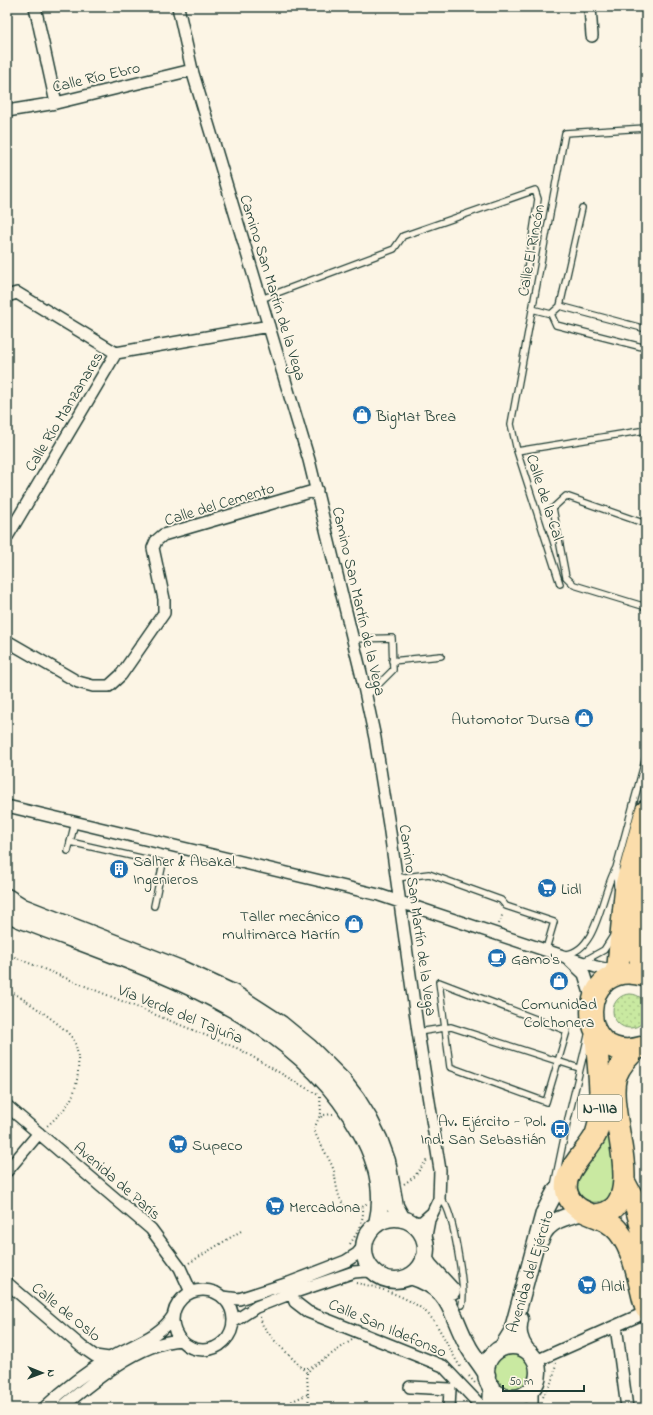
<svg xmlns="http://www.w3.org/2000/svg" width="653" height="1415" viewBox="0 0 653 1415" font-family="'Indie Flower',sans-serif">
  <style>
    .green { fill: #c9e9a1; stroke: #74936a }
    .garden { fill: url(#garden-dots); stroke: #74936a }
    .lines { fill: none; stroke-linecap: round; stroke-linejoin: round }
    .lane-casing { stroke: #1f3d34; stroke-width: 8 }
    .street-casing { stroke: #1f3d34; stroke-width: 14 }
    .secondary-casing { stroke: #1f3d34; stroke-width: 19 }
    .highway-casing { stroke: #1f3d34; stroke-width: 24 }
    .path { stroke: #1f3d34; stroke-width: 2; stroke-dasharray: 1 3; stroke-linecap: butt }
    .lane { stroke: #fcf5e5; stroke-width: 5.5 }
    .street { stroke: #fcf5e5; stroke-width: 11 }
    .secondary { stroke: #fcf5e5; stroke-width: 16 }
    .highway { stroke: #fbddab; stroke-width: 21 }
    .labels { text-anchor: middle; stroke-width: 3.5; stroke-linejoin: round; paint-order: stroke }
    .shield { fill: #fcf5e5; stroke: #617469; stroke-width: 1 }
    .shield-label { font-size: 15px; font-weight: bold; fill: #1f3d34 }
    .street-label { font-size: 16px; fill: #1f3d34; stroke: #fcf5e5 }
    .poi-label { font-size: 16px; fill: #1f3d34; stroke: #fcf5e5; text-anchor: start }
  </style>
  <defs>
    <pattern id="garden-dots" width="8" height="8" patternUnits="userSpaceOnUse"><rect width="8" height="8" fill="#c9e9a1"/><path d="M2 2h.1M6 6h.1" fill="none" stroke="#acc98b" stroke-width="1.8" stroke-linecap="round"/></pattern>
  </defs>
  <rect width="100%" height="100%" fill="#fcf5e5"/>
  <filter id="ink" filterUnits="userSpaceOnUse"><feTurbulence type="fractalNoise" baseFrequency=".025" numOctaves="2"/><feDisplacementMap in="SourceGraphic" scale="8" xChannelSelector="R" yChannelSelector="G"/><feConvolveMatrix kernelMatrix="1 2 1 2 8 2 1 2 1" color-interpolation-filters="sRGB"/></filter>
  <g filter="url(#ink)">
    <!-- green -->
    <path class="green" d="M 604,1054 L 616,1059 L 618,1163 L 610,1198 C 590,1207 577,1202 577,1179 Z
      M494 1372a19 19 0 1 1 38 0a19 19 0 1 1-38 0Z"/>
    <!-- garden -->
    <path class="garden" d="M613 1011a17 17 0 1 1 34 0a17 17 0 1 1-34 0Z"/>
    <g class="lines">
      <!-- lane casing -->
      <g class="lane-casing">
        <path id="lane" d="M 261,299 L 394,249 L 403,236 L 535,190 L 538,199 L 525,284
          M 560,306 L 582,208
          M 532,309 L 551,314
          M 551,314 L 556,325 L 646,348
          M 551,314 L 560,306 L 646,329
          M 646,361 L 646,364
          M 517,451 L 511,424 L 565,133 L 646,128
          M 646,524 L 566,496 L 553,508 L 566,577 L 574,585 L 646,607
          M 560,584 L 517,451 L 646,430
          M 353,639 L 392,638 L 393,670 L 366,697
          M 392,661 L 441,656
          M 70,842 L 163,863 L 154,906
          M 68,851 L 75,822
          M 397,878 L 429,874 L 501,900 L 506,906 L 554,922 L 546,949
          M 617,886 L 616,868 L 646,757
          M 566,954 C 598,951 601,893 616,868
          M 584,961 L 604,950 L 613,936
          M 439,982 L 567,1031 L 546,1102 L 450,1067 Z
          M 418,1032 L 451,1027 L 579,1068
          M 554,1186 L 568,1119 L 588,1036
          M 439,1199 C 443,1201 445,1203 447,1208 C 454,1224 466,1289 462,1305"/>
      </g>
      <!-- street casing -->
      <g class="street-casing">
        <path id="street" d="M 35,7 L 56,103
          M 178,7 L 192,70 L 309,460 L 361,673 L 375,738 L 389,825 L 418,1032 L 440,1170 L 439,1199 L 429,1220 L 425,1241
          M 590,7 L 592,36
          M 7,111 L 56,103 L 192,70
          M 7,296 L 17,293 L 116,353
          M 7,537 L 116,353 L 269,326
          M 7,641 L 78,682 L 93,686 L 109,686 L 121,675 L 164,613 L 164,599 L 153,548 L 156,541 L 163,535 L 317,490
          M 7,806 L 379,895 L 596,967 L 620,972
          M 567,958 L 584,974 L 592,1000
          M 7,1106 L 151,1229 L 180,1268 L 191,1292
          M 7,1171 L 39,1133
          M 411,1223 L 422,1222 L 431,1214
          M 7,1283 L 82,1347 L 95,1356 L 109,1358
          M173 1320a30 30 0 1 1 60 0a30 30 0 1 1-60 0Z
          M 292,1293 L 295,1302 L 308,1312 L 443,1366 L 479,1404 L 490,1408
          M 223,1297 L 239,1299 L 289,1283 L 346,1261 L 357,1254 L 365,1245
          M 233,1322 L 256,1307 L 292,1293 L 354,1272 L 366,1271 L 376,1272
          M 616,1326 L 627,1408
          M 536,1361 L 640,1315
          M 410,1387 L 450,1389 L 449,1408
          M 532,1389 L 532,1408
          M 514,1398 L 518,1408
          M 44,1408 C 64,1389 86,1372 110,1358 C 131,1345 160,1337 173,1316
          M 61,1408 C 92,1382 140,1342 181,1340"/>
      </g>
      <!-- secondary casing -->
      <g class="secondary-casing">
        <path id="secondary" d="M 7,897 L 23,907 L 181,969 L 233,993 L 281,1024 L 309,1047 L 343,1081 L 356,1098 L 369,1119 L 379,1139 L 387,1161 L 395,1206 L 402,1219
          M 7,912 L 19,919 C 142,967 292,1008 360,1131 C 376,1159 385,1192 377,1224
          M364 1249a31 31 0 1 1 62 0a31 31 0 1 1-62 0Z
          M 541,1239 C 546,1221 567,1216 583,1212
          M 424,1258 L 429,1266 L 452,1291
          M 410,1276 C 454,1290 449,1312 468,1346 C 473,1356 482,1365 487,1375
          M 520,1319 C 517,1331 519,1340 526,1350
          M486 1372a26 26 0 1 1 52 0a26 26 0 1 1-52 0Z
          M 502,1348 L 512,1332 L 544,1213 L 555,1192 L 570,1174
          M 491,1408 L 492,1387"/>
      </g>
      <!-- highway casing -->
      <g class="highway-casing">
        <path id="highway" d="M 646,874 C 638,906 628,943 646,973
          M 614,976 L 618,965 L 626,885 L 646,811
          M 596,1034 C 597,1060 605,1111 596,1134 C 588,1152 561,1171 567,1193 C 575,1218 604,1212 619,1232 C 635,1252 639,1284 646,1309
          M 643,1047 C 572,1068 576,953 646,976
          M 625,1183 L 634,1200 L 646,1244
          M 595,1215 C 653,1210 604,1113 616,1076 C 620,1065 628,1057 636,1049"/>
      </g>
      <!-- path -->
      <path class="path" d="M 499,924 L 503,913
        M 7,954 L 239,1049 L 318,1095
        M 7,989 C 21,997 65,1026 73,1039 C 82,1055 79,1089 68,1104 C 62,1112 55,1119 47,1126
        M 320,1097 L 321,1113 L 314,1129 C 318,1143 329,1156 334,1171 C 336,1181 337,1199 345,1206 C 351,1212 362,1209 367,1203
        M 321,1117 L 323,1115 L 333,1114
        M 404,1184 L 414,1177 L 427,1160
        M 350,1244 C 358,1232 364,1221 363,1207
        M 189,1263 L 241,1231
        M 356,1283 C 380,1287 419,1300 433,1320 C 444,1335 451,1353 461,1368
        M 260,1317 L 263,1326 L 275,1341 L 307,1373
        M 643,1324 L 646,1333
        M 303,1368 L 311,1368
        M 469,1376 L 475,1383
        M 308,1394 L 307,1373 L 311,1368 L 352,1340
        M 543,1397 L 553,1379 L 556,1363
        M 277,1408 L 308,1394 L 309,1408"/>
      <!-- lane -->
      <use href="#lane" class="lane"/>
      <!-- street -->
      <use href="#street" class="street"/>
      <!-- secondary -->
      <use href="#secondary" class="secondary"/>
      <!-- highway -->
      <use href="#highway" class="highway"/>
    </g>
  </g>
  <!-- icons -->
  <defs>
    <g id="shop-disc" transform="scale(1)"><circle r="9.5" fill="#1f6fb2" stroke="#fcf5e5"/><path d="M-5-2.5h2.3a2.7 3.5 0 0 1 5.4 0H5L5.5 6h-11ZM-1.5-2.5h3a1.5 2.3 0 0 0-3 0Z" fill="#fff"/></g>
    <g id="building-disc" transform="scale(1)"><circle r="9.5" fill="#1f6fb2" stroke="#fcf5e5"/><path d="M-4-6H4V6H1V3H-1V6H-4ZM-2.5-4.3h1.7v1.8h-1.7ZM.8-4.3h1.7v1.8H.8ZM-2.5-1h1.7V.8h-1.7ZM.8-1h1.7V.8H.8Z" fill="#fff"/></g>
    <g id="supermarket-disc" transform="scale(1)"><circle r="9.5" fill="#1f6fb2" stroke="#fcf5e5"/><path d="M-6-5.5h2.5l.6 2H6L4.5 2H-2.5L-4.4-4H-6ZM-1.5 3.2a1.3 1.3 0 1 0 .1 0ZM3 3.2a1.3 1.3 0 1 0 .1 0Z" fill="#fff"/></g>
    <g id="cafe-disc" transform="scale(1)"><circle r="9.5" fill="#1f6fb2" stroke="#fcf5e5"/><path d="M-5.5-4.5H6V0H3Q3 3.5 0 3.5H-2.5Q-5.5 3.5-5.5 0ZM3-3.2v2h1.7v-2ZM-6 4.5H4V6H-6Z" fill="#fff"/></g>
    <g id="bus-disc" transform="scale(1)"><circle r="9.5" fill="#1f6fb2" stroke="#fcf5e5"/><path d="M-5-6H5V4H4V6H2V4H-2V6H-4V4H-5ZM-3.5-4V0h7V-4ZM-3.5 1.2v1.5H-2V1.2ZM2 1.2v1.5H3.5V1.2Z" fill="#fff"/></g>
  </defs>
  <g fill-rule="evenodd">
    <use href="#shop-disc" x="362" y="415"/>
    <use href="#shop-disc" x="584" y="718"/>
    <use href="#building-disc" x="119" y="869"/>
    <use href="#supermarket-disc" x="547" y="888"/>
    <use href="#shop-disc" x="354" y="924"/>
    <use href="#cafe-disc" x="497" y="958"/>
    <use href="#shop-disc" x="559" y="981"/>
    <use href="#bus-disc" x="560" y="1129"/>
    <use href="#supermarket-disc" x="178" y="1144"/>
    <use href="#supermarket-disc" x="275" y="1206"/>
    <use href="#supermarket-disc" x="587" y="1285"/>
  </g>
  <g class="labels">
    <!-- shield labels -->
    <rect class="shield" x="578" y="1095" width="44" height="26" rx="3"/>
    <g class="shield-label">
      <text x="600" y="1113">N-IIIa</text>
    </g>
    <!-- street labels -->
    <g class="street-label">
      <text transform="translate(96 76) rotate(-13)" y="6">Calle Río Ebro</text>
      <text transform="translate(530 250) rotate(-80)" y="6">Calle El Rincón</text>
      <text transform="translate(274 287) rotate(73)" y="6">Camino San Martín de la Vega</text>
      <text transform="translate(63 411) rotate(-59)" y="6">Calle Río Manzanares</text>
      <text transform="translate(546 497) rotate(72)" y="6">Calle de la Cal</text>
      <text transform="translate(219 503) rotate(-17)" y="6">Calle del Cemento</text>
      <text transform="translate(360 601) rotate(77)" y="6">Camino San Martín de la Vega</text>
      <text transform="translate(419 920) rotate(82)" y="6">Camino San Martín de la Vega</text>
      <text transform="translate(181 1013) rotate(22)" y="6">Vía Verde del Tajuña</text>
      <text transform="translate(118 1180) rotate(41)" y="6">Avenida de París</text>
      <text transform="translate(529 1271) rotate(-73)" y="6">Avenida del Ejército</text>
      <text transform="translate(67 1311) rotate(39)" y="6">Calle de Oslo</text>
      <text transform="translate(388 1327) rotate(23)" y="6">Calle San Ildefonso</text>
    </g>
    <!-- poi labels -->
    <g class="poi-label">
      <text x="376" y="421">BigMat Brea</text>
      <text x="570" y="724" text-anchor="end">Automotor Dursa</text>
      <text x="133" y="866">Salher &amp; Abakal<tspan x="133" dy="18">Ingenieros</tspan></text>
      <text x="561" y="894">Lidl</text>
      <text x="340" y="921" text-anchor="end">Taller mecánico<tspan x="340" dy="18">multimarca Martín</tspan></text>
      <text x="511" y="964">Gamo's</text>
      <text x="559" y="1009" text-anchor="middle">Comunidad<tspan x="559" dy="18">Colchonera</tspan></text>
      <text x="546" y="1126" text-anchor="end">Av. Ejército - Pol.<tspan x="546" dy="18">Ind. San Sebastián</tspan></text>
      <text x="192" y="1150">Supeco</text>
      <text x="289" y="1212">Mercadona</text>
      <text x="601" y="1291">Aldi</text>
    </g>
  </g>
  <!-- margin -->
  <rect width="653" height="1415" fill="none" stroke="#fcf5e5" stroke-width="24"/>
  <rect x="12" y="12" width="629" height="1391" fill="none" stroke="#1f3d34" stroke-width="1.5" filter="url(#ink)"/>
  <!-- north arrow -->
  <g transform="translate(42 1373) rotate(91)" stroke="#fcf5e5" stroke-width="3" paint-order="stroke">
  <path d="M0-3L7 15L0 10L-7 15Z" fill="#1f3d34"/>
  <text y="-6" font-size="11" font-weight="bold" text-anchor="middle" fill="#1f3d34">N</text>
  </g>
  <!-- scale -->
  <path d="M503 1385v6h81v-6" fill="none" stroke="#1f3d34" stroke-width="2"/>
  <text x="509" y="1385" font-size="12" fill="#1f3d34" stroke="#fcf5e5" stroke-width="3" paint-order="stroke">50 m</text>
</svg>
